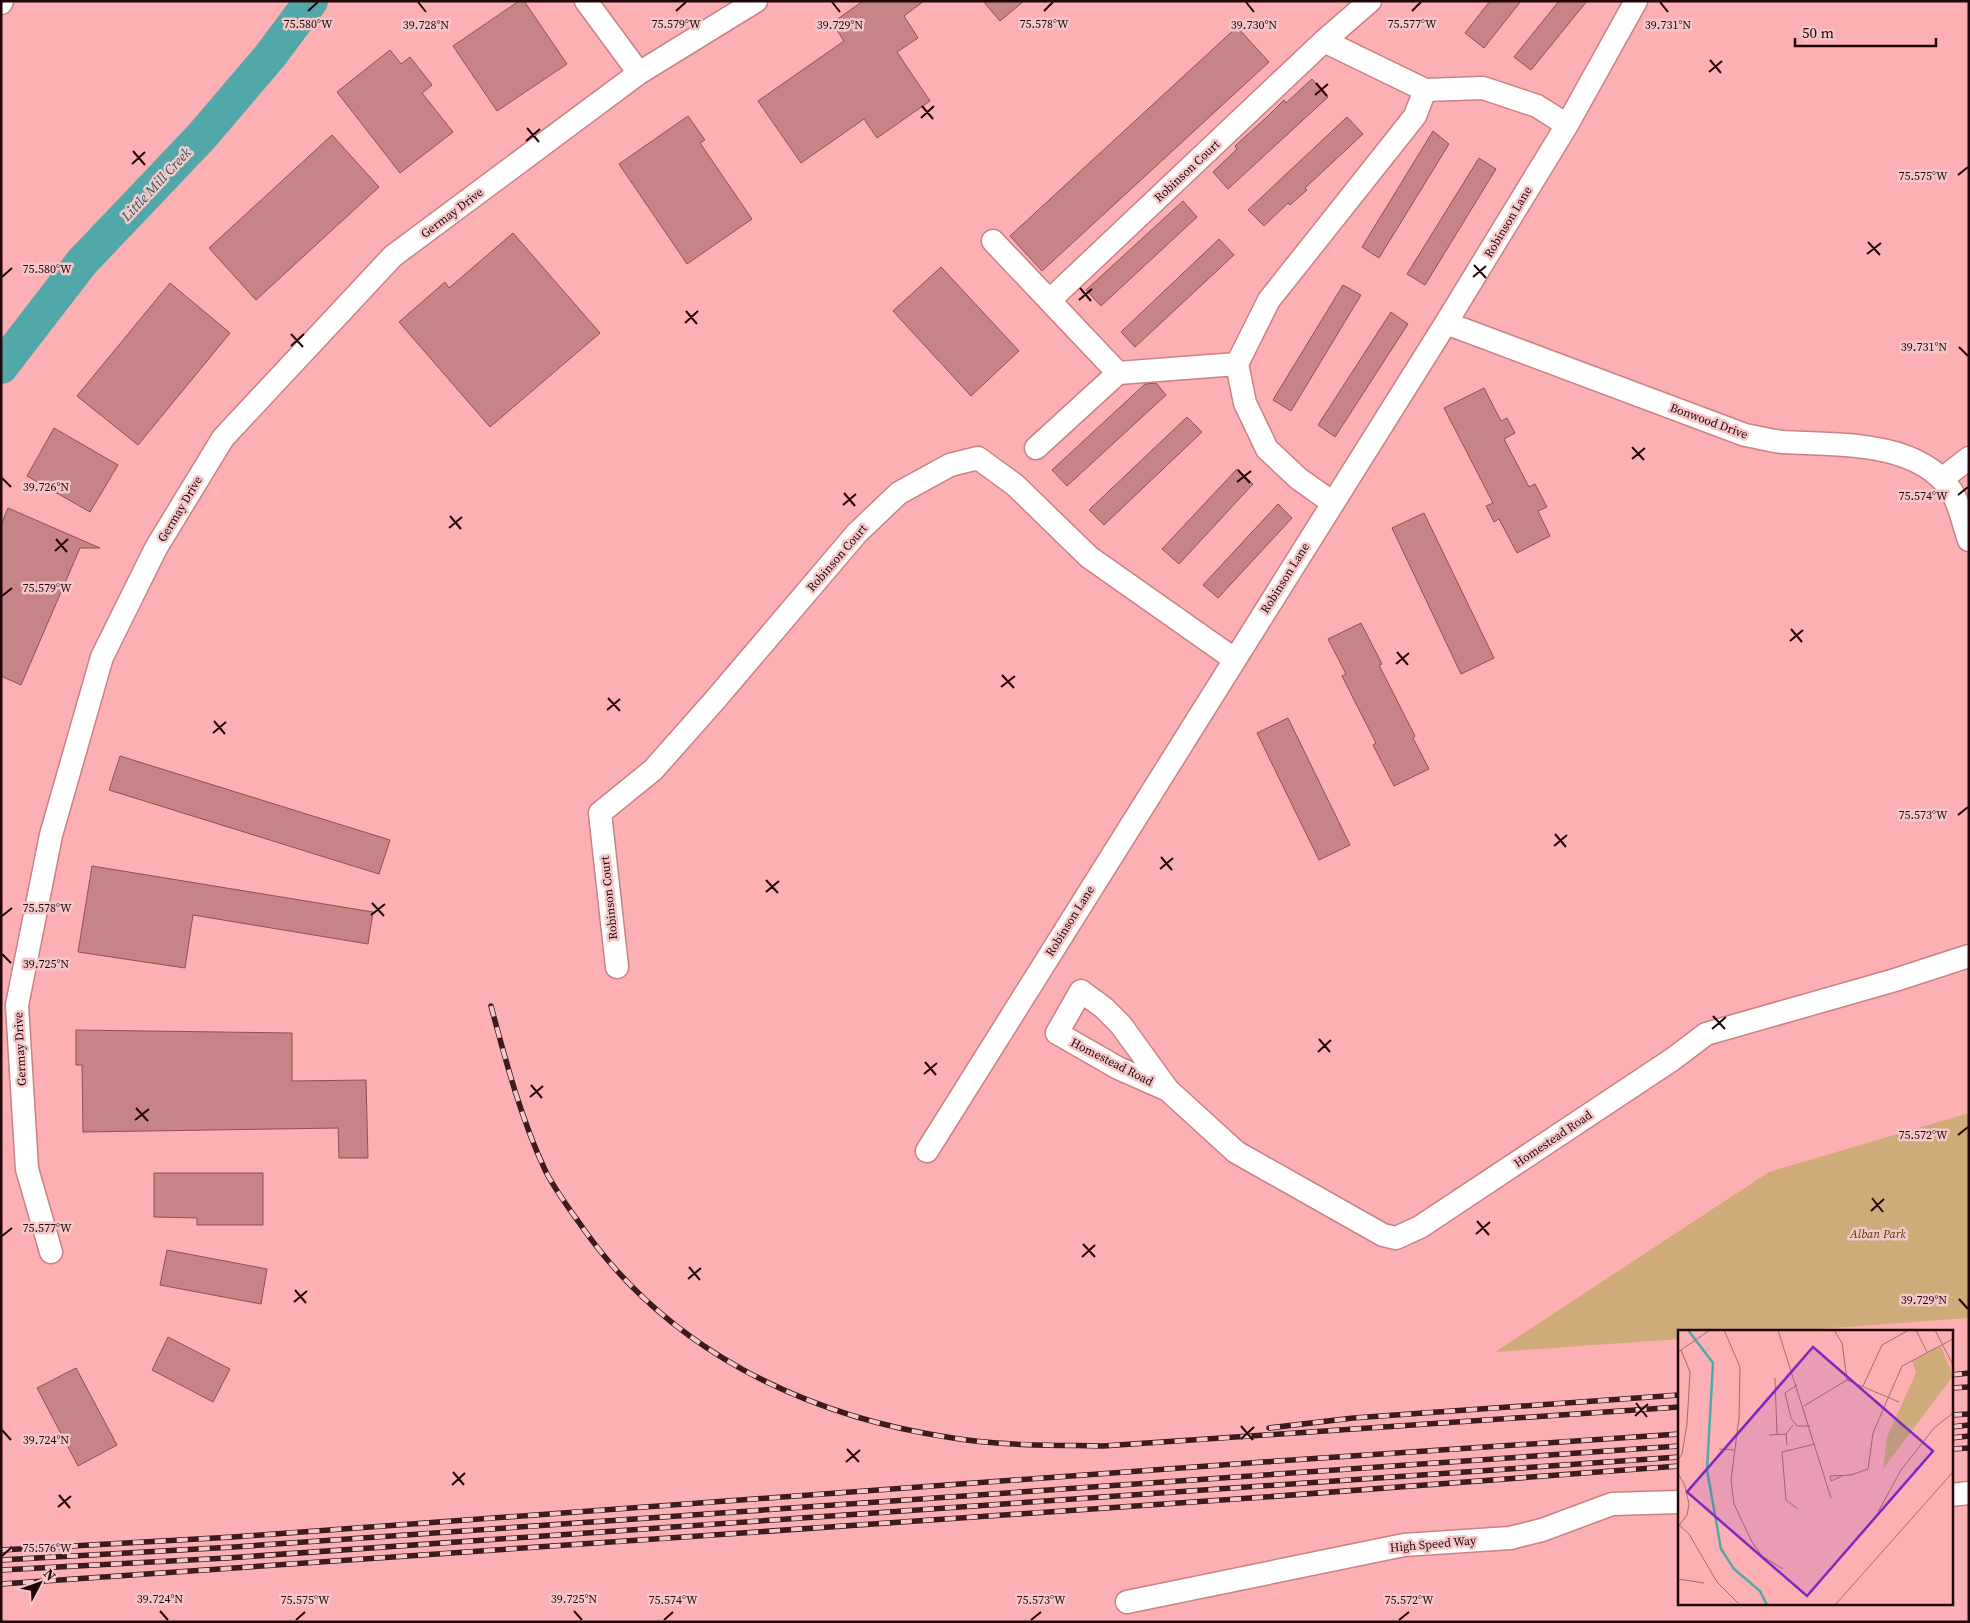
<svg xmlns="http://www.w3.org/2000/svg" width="1970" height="1623" viewBox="0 0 1970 1623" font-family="'Source Serif 4',serif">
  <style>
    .green { fill: #ceab78 }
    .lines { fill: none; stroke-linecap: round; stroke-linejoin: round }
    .river { stroke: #52a7a8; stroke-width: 34 }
    .building { fill: #c68487; stroke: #924e53 }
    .minor-casing { stroke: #ca8185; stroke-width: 25 }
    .minor { stroke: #fff; stroke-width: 22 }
    .rail-casing { stroke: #3b1b1e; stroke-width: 5.5 }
    .rail { stroke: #f6c7c8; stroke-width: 4; stroke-dasharray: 11; stroke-linecap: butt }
    .ticks { fill: none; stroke: #21070a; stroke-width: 2 }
    .labels { text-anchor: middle; stroke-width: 5; stroke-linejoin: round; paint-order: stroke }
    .street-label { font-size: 12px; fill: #21070a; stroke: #f6c7c8 }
    .park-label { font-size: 12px; font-style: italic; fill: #543a0f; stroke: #f6c7c8 }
    .water-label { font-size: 14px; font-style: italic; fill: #1b6163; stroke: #f6c7c8 }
    .inset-river { fill: none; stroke: #52a7a8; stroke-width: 2.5 }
    .inset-road { fill: none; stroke: #a56c6f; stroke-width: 1 }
    .view { fill: #7b2cbf; fill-opacity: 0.15; stroke: #7b2cbf; stroke-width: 2.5 }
    .inset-edge { fill: none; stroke: #21070a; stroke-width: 2.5 }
    .ticks-label { font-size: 12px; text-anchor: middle; fill: #21070a; stroke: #f6c7c8; stroke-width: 5; stroke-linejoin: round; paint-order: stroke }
  </style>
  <rect width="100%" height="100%" fill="#fdb0b3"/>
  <!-- green -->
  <path class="green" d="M 1969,1113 L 1969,1318 L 1778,1332 L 1679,1332 L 1679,1339 L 1495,1352 L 1769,1172 Z"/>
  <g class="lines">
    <!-- river -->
    <path class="river" d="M 1,367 L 82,262 L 201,137 L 270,56 L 311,1"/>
  </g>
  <!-- building -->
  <path class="building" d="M 519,1 L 524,1 L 567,64 L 497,111 L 453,46 Z
    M 863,1 L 924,1 L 904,16 L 918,38 L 897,52 L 930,101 L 877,138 L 864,119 L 801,163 L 758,101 L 844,41 L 832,23 Z
    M 983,1 L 1024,1 L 1000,21 Z
    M 1490,1 L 1521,1 L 1484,48 L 1465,33 Z
    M 1559,1 L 1587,1 L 1531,70 L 1514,57 Z
    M 1237,27 L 1269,62 L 1042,271 L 1010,236 Z
    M 390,50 L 401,64 L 410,57 L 432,85 L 422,93 L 453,132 L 400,173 L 337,92 Z
    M 1312,79 L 1328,97 L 1228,189 L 1213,172 L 1237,149 L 1235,146 L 1268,116 L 1284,100 L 1286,103 Z
    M 688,116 L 705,140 L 700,143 L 752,219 L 687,264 L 619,164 Z
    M 1347,117 L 1363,134 L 1305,188 L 1307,190 L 1290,205 L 1288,203 L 1264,226 L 1248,210 Z
    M 1433,131 L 1449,144 L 1379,258 L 1362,247 Z
    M 332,135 L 379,187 L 256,300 L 209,248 Z
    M 1479,158 L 1496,169 L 1425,285 L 1407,274 Z
    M 1183,201 L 1197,217 L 1101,306 L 1086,290 Z
    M 513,233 L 600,333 L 490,427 L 399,322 L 445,282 L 449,288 Z
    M 1219,239 L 1234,255 L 1135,347 L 1121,332 Z
    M 941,267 L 1019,351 L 971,396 L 893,311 Z
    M 170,283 L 230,333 L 138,445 L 77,396 Z
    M 1343,285 L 1361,295 L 1291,411 L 1273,400 Z
    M 1391,312 L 1408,324 L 1335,437 L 1318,425 Z
    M 1156,383 L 1166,395 L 1067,486 L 1052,470 L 1145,384 Z
    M 1484,388 L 1501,421 L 1507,418 L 1515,433 L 1504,439 L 1529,487 L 1535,484 L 1547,507 L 1538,511 L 1550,536 L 1517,553 L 1499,519 L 1494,522 L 1486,506 L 1493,503 L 1444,408 Z
    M 1187,417 L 1202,432 L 1104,525 L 1089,510 Z
    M 54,428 L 118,465 L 90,512 L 27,476 Z
    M 1237,469 L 1253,484 L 1179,564 L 1162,549 Z
    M 1278,504 L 1292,518 L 1218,598 L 1203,585 Z
    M 8,508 L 100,548 L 80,548 L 21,685 L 1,676 L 1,525 Z
    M 1424,513 L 1494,658 L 1461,674 L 1392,528 Z
    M 1361,623 L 1382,664 L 1379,665 L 1415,736 L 1413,738 L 1429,769 L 1394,786 L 1373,745 L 1376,743 L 1342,676 L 1346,674 L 1328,639 Z
    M 1288,718 L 1350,845 L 1319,860 L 1257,733 Z
    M 120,756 L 390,840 L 379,874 L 109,790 Z
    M 92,866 L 373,912 L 368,944 L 193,915 L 185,968 L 78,952 Z
    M 76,1030 L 292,1033 L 292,1081 L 366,1080 L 368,1158 L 339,1158 L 338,1128 L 83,1132 L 82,1065 L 76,1065 Z
    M 154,1173 L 263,1173 L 263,1225 L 197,1225 L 197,1218 L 154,1217 Z
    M 167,1250 L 267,1269 L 261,1304 L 160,1285 Z
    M 168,1337 L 230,1369 L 213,1402 L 152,1370 Z
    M 76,1368 L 117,1445 L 78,1466 L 37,1388 Z"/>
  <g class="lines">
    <!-- minor casing -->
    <g class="minor-casing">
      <path id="minor" d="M 586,1 L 639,73
        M 1,3 L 2,1
        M 1324,41 L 1425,90
        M 993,241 L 1118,373
        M 1050,300 L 1324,41 L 1370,1
        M 1446,323 L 1745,435 C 1758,437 1771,441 1783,442 C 1835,445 1916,440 1950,489 C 1960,503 1963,524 1969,540
        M 1036,448 L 1118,373 L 1237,364
        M 1942,479 L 1969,458
        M 1333,503 L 1299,479 L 1267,449 L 1245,403 L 1237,364 L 1269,300 L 1415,116 L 1425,90 L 1483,88 L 1537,106 L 1567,125
        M 617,967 L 600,813 L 653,770 L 715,700 L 857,533 L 899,493 L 950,465 L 978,458 L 1015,485 L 1089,557 L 1234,659
        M 1168,1090 L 1118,1068 L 1057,1033 L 1081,991 L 1104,1008 L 1121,1025 L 1168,1090 L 1236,1152 L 1383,1235 L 1396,1238 L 1420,1227 L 1673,1059 L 1706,1034 L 1895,980 L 1969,956
        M 927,1151 L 1446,323 L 1567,125 L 1636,1
        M 51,1252 L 27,1169 L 17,1005 L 51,835 L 102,657 L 156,548 L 223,438 L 393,256 L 639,73 L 756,1
        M 1951,1495 L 1969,1493
        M 1127,1602 L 1404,1545 L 1510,1538 L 1542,1530 L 1612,1504 L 1679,1502"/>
    </g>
    <!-- minor -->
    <use href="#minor" class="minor"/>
    <!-- rail casing -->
    <g class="rail-casing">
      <path id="rail" d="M 491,1006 C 506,1062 521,1119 546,1172 C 555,1189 567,1206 578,1221 C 664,1348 803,1416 953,1438 C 1002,1446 1053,1445 1103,1446 L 1679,1407
        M 1951,1375 L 1969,1373
        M 1951,1388 L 1969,1387
        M 1951,1415 L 1969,1414
        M 1951,1427 L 1969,1425
        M 1269,1428 L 1353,1418 L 1679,1395
        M 1951,1438 L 1969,1436
        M 1951,1449 L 1969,1448
        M 1,1550 L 233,1537 L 1263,1462 L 1679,1434
        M 1,1560 L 234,1547 L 1679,1446
        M 1,1570 L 227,1558 L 1679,1457
        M 1,1584 L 1265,1497 L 1679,1466"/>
    </g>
    <!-- rail -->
    <use href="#rail" class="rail"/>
  </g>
  <!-- ticks -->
  <path class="ticks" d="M 418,2 L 426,12M 832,2 L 840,12M 1246,2 L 1254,12M 1660,2 L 1668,12M 308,11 L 318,2M 676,11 L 686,2M 1044,11 L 1053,2M 1412,11 L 1421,2M 1710,60 L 1721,73M 1709,72 L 1722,61M 1316,83 L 1327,96M 1315,95 L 1328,84M 922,106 L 933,119M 921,118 L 934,106M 527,128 L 539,142M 526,141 L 540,129M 133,151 L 145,165M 132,164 L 145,152M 1958,175 L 1968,167M 1868,242 L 1880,255M 1867,254 L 1881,243M 1474,265 L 1486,278M 2,277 L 12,268M 1473,277 L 1486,266M 1080,288 L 1091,301M 1079,300 L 1092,289M 686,311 L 697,324M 685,323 L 698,311M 291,334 L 303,347M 291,346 L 304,334M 1959,347 L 1968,356M 1632,447 L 1644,460M 1632,459 L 1645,448M 1238,470 L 1250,483M 2,478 L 11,487M 1237,482 L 1251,471M 844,493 L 855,506M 1958,495 L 1968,487M 843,505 L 856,494M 450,516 L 461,529M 449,528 L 462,517M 56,539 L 67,552M 55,551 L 68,539M 2,596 L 12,588M 1791,629 L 1802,642M 1790,641 L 1803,630M 1397,652 L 1408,665M 1396,664 L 1409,653M 1002,675 L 1014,688M 1001,687 L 1015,676M 608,698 L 620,711M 607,710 L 620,699M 214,721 L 225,734M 213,733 L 226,722M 1958,815 L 1968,807M 1555,834 L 1566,847M 1554,846 L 1567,835M 1161,857 L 1172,870M 1160,869 L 1173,858M 766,880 L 778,893M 766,892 L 779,881M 372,903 L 384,916M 371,915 L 385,904M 2,916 L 12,908M 2,954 L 11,963M 1713,1016 L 1725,1029M 1712,1029 L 1726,1017M 1319,1039 L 1330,1052M 1318,1052 L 1331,1040M 925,1062 L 936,1075M 924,1074 L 937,1063M 531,1085 L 542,1098M 530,1097 L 543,1086M 136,1108 L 148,1121M 135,1120 L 149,1109M 1958,1135 L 1968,1127M 1872,1198 L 1883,1212M 1871,1211 L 1884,1199M 1477,1221 L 1489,1235M 1476,1234 L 1490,1222M 2,1236 L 12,1228M 1083,1244 L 1095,1257M 1082,1257 L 1095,1245M 689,1267 L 700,1280M 688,1279 L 701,1268M 295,1290 L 306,1303M 1959,1299 L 1968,1309M 294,1302 L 307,1291M 1636,1403 L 1647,1417M 1635,1416 L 1648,1404M 1241,1426 L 1253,1440M 2,1430 L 11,1440M 1241,1439 L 1254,1427M 847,1449 L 859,1462M 846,1462 L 860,1450M 453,1472 L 464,1485M 452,1485 L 465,1473M 59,1495 L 70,1508M 58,1507 L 71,1496M 2,1556 L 12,1547M 160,1611 L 168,1620M 574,1611 L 582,1620M 296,1620 L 305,1612M 664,1620 L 673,1612M 1031,1620 L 1041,1612M 1399,1620 L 1409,1612"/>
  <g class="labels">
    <!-- street labels -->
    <g class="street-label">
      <text transform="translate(1187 171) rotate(-43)" y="4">Robinson Court</text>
      <text transform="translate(452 213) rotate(-37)" y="4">Germay Drive</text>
      <text transform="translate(1508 222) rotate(-59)" y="4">Robinson Lane</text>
      <text transform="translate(1709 421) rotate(20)" y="4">Bonwood Drive</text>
      <text transform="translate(180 509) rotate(-59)" y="4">Germay Drive</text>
      <text transform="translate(837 558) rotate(-49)" y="4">Robinson Court</text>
      <text transform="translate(1285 578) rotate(-58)" y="4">Robinson Lane</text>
      <text transform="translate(609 898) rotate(-96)" y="4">Robinson Court</text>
      <text transform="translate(1070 921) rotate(-58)" y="4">Robinson Lane</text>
      <text transform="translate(20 1049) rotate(-93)" y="4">Germay Drive</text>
      <text transform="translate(1112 1062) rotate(27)" y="4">Homestead Road</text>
      <text transform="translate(1553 1139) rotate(-34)" y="4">Homestead Road</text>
      <text transform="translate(1433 1544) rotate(-5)" y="4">High Speed Way</text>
    </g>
    <!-- park labels -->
    <g class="park-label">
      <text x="1878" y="1238">Alban Park</text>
    </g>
    <!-- water labels -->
    <g class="water-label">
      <text transform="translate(156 184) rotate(-47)" y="5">Little Mill Creek</text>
    </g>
  </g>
  <!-- overview -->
  <g transform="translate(1678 1330)">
    <rect width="275" height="275" fill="#fdb0b3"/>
    <path d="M 263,16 L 275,46 L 205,139 L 209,107 L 238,43 L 234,31 Z" fill="#ceab78"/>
    <path class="inset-river" d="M 10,0 L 35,33 L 29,140 L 43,219 L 56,239 L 82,261 L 89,275"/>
    <path class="inset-road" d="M 46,0 L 62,37 L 61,88 L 53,150 L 56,174 L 74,212 L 84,226 L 105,239M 100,0 L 153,168M 156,0 L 164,13 L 169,50M 238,0 L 249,22M 257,0 L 275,35M 0,22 L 32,0M 97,48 L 99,104M 119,55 L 107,63 L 113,88 L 119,96 L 132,96M 185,56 L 204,15 L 231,0M 126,76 L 169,50 L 221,72M 91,105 L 108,104M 109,115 L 108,104 L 115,95M 41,119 L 56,120M 0,130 L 4,124 L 9,94 L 12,42 L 3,20M 0,143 L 7,156 L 11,174 L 9,185 L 0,197M 164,146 L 153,151 L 152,146 L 173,145 L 190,139 L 195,103 L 224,36 L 275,9M 120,179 L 108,170 L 104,122 L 137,114M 200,182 L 223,140 L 256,98 L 275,83M 1,195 L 11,204 L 39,252 L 62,275M 0,249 L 26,253M 157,275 L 275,142"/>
    <path class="view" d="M 135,17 L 255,121 L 129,266 L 9,162 Z"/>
    <rect width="275" height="275" class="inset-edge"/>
  </g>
  <g class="ticks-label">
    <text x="308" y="28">75.580°W</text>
    <text x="676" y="28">75.579°W</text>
    <text x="1044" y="28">75.578°W</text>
    <text x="1412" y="28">75.577°W</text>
    <text x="426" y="29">39.728°N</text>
    <text x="840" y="29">39.729°N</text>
    <text x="1668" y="29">39.731°N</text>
    <text x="1254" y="29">39.730°N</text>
    <text x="1923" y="180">75.575°W</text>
    <text x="47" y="273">75.580°W</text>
    <text x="1924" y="351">39.731°N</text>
    <text x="46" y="491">39.726°N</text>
    <text x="1923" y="500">75.574°W</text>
    <text x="47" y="592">75.579°W</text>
    <text x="1923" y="819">75.573°W</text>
    <text x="47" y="912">75.578°W</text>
    <text x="46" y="968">39.725°N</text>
    <text x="1923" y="1139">75.572°W</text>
    <text x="47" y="1232">75.577°W</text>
    <text x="1924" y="1304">39.729°N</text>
    <text x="46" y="1444">39.724°N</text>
    <text x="47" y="1552">75.576°W</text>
    <text x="160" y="1603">39.724°N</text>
    <text x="574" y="1603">39.725°N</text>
    <text x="305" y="1604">75.575°W</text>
    <text x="673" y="1604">75.574°W</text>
    <text x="1041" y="1604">75.573°W</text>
    <text x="1409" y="1604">75.572°W</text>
  </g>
  <!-- border -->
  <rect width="1970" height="1623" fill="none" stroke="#21070a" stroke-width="5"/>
  <!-- north arrow -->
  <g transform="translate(40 1583) rotate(49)" stroke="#f6c7c8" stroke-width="4" paint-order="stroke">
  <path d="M0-4L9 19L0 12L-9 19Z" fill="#21070a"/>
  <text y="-8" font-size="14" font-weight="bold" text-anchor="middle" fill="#21070a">N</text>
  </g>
  <!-- scale -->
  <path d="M1795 38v8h141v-8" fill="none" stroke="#21070a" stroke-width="2.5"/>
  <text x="1802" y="38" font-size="15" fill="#21070a" stroke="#f6c7c8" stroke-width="4" paint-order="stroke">50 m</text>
</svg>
